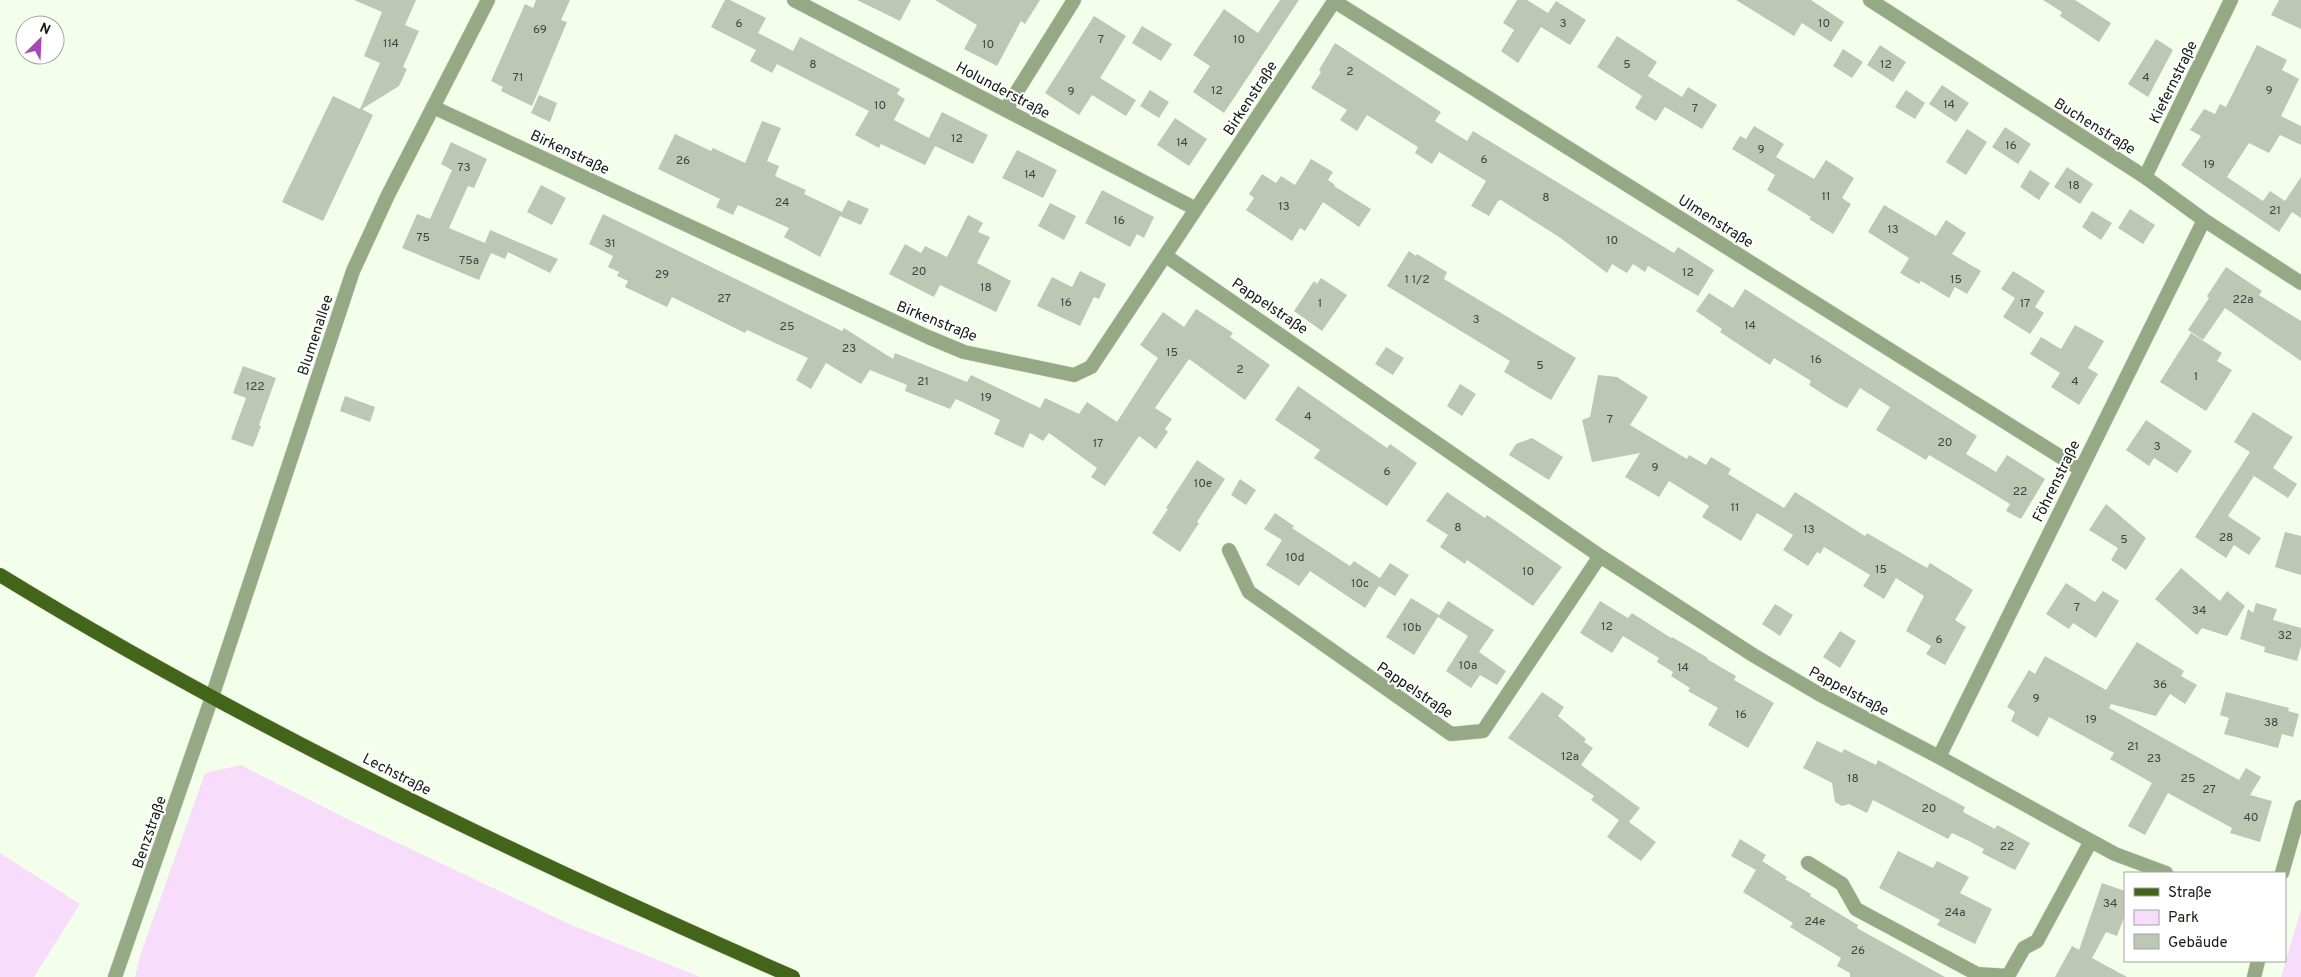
<svg xmlns="http://www.w3.org/2000/svg" width="2301" height="977" viewBox="0 0 2301 977" font-family="Overpass,sans-serif">
  <style>
    .green { fill: #f8dcfc }
    .building { fill: #bdc8b4 }
    .lines { fill: none; stroke-linecap: round; stroke-linejoin: round }
    .minor-casing { stroke: #d0dbc8; stroke-width: 15 }
    .tertiary-casing { stroke: #d0dbc8; stroke-width: 15 }
    .primary-casing { stroke: #d0dbc8; stroke-width: 15 }
    .minor { stroke: #95a984; stroke-width: 14 }
    .tertiary { stroke: #95a984; stroke-width: 14 }
    .primary { stroke: #43651a; stroke-width: 14 }
    .labels { text-anchor: middle; stroke-width: 4; stroke-linejoin: round; paint-order: stroke }
    .number-label { font-size: 12px; fill: #40463c }
    .street-label { font-size: 15px; fill: #171b14; stroke: #fff }
  </style>
  <rect width="100%" height="100%" fill="#f3ffea"/>
  <!-- green -->
  <path class="green" d="M 241,765 L 343,817 L 567,923 L 700,977 L 135,977 L 141,953 L 205,773 Z
    M 0,853 L 80,904 L 34,977 L 0,977 Z
    M 2301,909 L 2301,977 L 2281,977 Z"/>
  <!-- building -->
  <path class="building" d="M 354,0 L 416,0 L 405,25 L 419,31 L 403,67 L 407,69 L 399,86 L 362,109 L 373,115 L 323,221 L 282,202 L 333,96 L 360,109 L 380,63 L 364,56 L 382,12 Z
    M 536,0 L 570,0 L 561,20 L 567,22 L 532,106 L 501,91 L 503,87 L 491,81 L 525,4 L 533,8 Z
    M 725,0 L 730,0 L 766,18 L 758,33 L 793,51 L 800,37 L 900,89 L 897,94 L 905,99 L 894,120 L 929,138 L 942,112 L 988,135 L 973,164 L 935,146 L 925,165 L 881,144 L 879,148 L 855,135 L 869,111 L 777,64 L 772,73 L 750,61 L 756,50 L 711,27 Z
    M 857,0 L 911,0 L 900,21 Z
    M 935,0 L 1040,0 L 1025,24 L 1021,21 L 997,66 L 964,49 L 977,25 Z
    M 1280,0 L 1299,0 L 1224,113 L 1193,92 L 1210,66 L 1193,55 L 1224,9 L 1258,33 Z
    M 1517,0 L 1527,0 L 1548,13 L 1556,1 L 1586,20 L 1570,45 L 1541,27 L 1518,63 L 1501,51 L 1514,30 L 1503,23 Z
    M 1736,0 L 1811,0 L 1844,22 L 1831,42 L 1802,23 L 1794,36 Z
    M 2043,0 L 2075,0 L 2111,23 L 2099,42 L 2060,16 L 2062,12 Z
    M 2279,0 L 2301,0 L 2301,29 L 2271,15 Z
    M 1094,16 L 1126,36 L 1100,78 L 1136,100 L 1126,116 L 1092,95 L 1079,115 L 1045,93 Z
    M 1142,26 L 1172,44 L 1161,61 L 1132,43 Z
    M 1617,36 L 1657,62 L 1648,76 L 1682,97 L 1688,87 L 1717,105 L 1702,129 L 1665,107 L 1656,121 L 1635,108 L 1642,96 L 1597,67 Z
    M 2156,39 L 2173,50 L 2148,97 L 2128,84 Z
    M 1335,43 L 1441,112 L 1435,121 L 1467,141 L 1473,131 L 1674,253 L 1678,247 L 1714,270 L 1698,296 L 1648,266 L 1645,272 L 1633,264 L 1627,273 L 1612,264 L 1607,273 L 1559,237 L 1501,200 L 1498,201 L 1489,216 L 1471,206 L 1486,181 L 1439,152 L 1432,164 L 1415,153 L 1418,147 L 1367,115 L 1357,131 L 1340,120 L 1347,110 L 1311,88 L 1321,72 L 1319,70 Z
    M 1880,45 L 1906,62 L 1893,82 L 1867,65 Z
    M 2257,45 L 2287,60 L 2282,70 L 2299,79 L 2281,116 L 2301,126 L 2301,145 L 2280,135 L 2269,153 L 2249,143 L 2227,177 L 2263,201 L 2270,191 L 2285,201 L 2301,177 L 2301,218 L 2292,212 L 2279,232 L 2181,165 L 2201,136 L 2190,130 L 2204,109 L 2215,114 L 2220,104 L 2226,107 Z
    M 1843,49 L 1863,62 L 1852,78 L 1833,66 Z
    M 1942,85 L 1969,103 L 1956,122 L 1929,104 Z
    M 1150,90 L 1169,102 L 1159,118 L 1140,106 Z
    M 1906,90 L 1925,103 L 1915,119 L 1895,107 Z
    M 539,95 L 557,103 L 550,122 L 531,113 Z
    M 1175,118 L 1207,139 L 1189,166 L 1157,145 Z
    M 762,121 L 781,128 L 767,161 L 779,166 L 775,176 L 806,190 L 804,194 L 842,212 L 848,200 L 869,209 L 861,225 L 840,216 L 820,257 L 784,237 L 789,228 L 738,205 L 733,215 L 716,207 L 720,199 L 658,169 L 675,134 L 711,151 L 713,148 L 745,163 Z
    M 1754,126 L 1784,144 L 1776,157 L 1814,179 L 1826,160 L 1854,178 L 1842,198 L 1851,204 L 1833,234 L 1809,219 L 1811,217 L 1767,190 L 1775,175 L 1732,149 L 1740,136 L 1746,139 Z
    M 2005,127 L 2031,144 L 2018,164 L 1992,147 Z
    M 1967,129 L 1987,142 L 1966,175 L 1946,162 Z
    M 451,142 L 487,159 L 474,188 L 468,186 L 449,228 L 485,243 L 490,230 L 558,259 L 550,273 L 508,252 L 505,259 L 491,253 L 479,280 L 402,248 L 417,214 L 430,219 L 452,170 L 441,164 Z
    M 1017,150 L 1057,170 L 1043,198 L 1002,178 Z
    M 1311,159 L 1333,172 L 1328,180 L 1335,185 L 1334,186 L 1371,209 L 1359,227 L 1323,202 L 1305,231 L 1300,228 L 1292,241 L 1246,210 L 1254,198 L 1249,194 L 1262,174 L 1276,183 L 1281,176 L 1295,185 Z
    M 2067,167 L 2093,184 L 2080,204 L 2054,187 Z
    M 2030,170 L 2050,183 L 2039,200 L 2020,187 Z
    M 541,185 L 566,198 L 552,225 L 527,212 Z
    M 1102,190 L 1154,217 L 1144,238 L 1137,234 L 1130,247 L 1085,223 Z
    M 1050,203 L 1076,216 L 1064,240 L 1038,226 Z
    M 1884,205 L 1936,236 L 1946,220 L 1966,233 L 1952,254 L 1981,271 L 1967,294 L 1955,287 L 1949,298 L 1921,281 L 1919,284 L 1900,273 L 1909,258 L 1868,232 Z
    M 2130,209 L 2155,225 L 2143,244 L 2118,228 Z
    M 2092,211 L 2112,223 L 2101,240 L 2082,227 Z
    M 603,214 L 842,331 L 844,328 L 893,359 L 895,353 L 967,382 L 971,375 L 1040,408 L 1045,398 L 1079,414 L 1087,402 L 1117,422 L 1158,358 L 1140,345 L 1163,312 L 1184,327 L 1196,309 L 1233,333 L 1230,337 L 1270,365 L 1245,400 L 1189,359 L 1155,408 L 1172,419 L 1165,429 L 1168,432 L 1156,449 L 1139,436 L 1105,486 L 1091,477 L 1097,468 L 1049,433 L 1043,441 L 1030,433 L 1023,448 L 994,434 L 1000,420 L 956,399 L 950,409 L 905,391 L 907,385 L 870,370 L 861,384 L 826,363 L 811,389 L 796,380 L 808,358 L 747,330 L 745,333 L 672,297 L 667,307 L 625,287 L 628,281 L 617,276 L 619,272 L 608,267 L 613,256 L 589,244 Z
    M 968,215 L 983,223 L 978,232 L 990,237 L 977,263 L 1011,281 L 996,312 L 940,285 L 934,297 L 889,274 L 905,244 L 921,253 L 925,246 L 947,257 Z
    M 1409,251 L 1416,256 L 1417,254 L 1447,272 L 1444,279 L 1576,358 L 1551,400 L 1504,372 L 1510,361 L 1387,286 Z
    M 2226,267 L 2262,291 L 2259,295 L 2301,321 L 2301,361 L 2225,308 L 2203,340 L 2188,330 L 2209,298 L 2207,296 Z
    M 1080,271 L 1106,284 L 1099,299 L 1094,297 L 1080,326 L 1037,306 L 1052,277 L 1072,287 Z
    M 2013,271 L 2045,291 L 2035,307 L 2044,313 L 2030,334 L 2003,317 L 2015,298 L 2001,289 Z
    M 1321,278 L 1347,295 L 1322,331 L 1294,311 L 1314,281 L 1317,284 Z
    M 1745,289 L 1977,436 L 1966,454 L 1996,472 L 2007,455 L 2045,479 L 2021,519 L 2006,511 L 2010,504 L 1971,480 L 1929,455 L 1926,460 L 1876,430 L 1890,407 L 1860,388 L 1847,408 L 1837,403 L 1809,385 L 1811,381 L 1774,358 L 1770,365 L 1720,332 L 1722,329 L 1696,311 L 1709,293 L 1733,308 Z
    M 2075,325 L 2104,341 L 2088,368 L 2098,374 L 2079,405 L 2051,387 L 2060,373 L 2030,354 L 2041,337 L 2061,349 Z
    M 2191,333 L 2222,353 L 2217,361 L 2232,370 L 2206,411 L 2160,382 Z
    M 1386,347 L 1404,358 L 1393,375 L 1375,364 Z
    M 243,366 L 276,378 L 259,425 L 261,426 L 253,447 L 231,439 L 246,398 L 233,393 Z
    M 1598,375 L 1617,377 L 1648,397 L 1630,425 L 1687,459 L 1689,455 L 1706,465 L 1711,457 L 1731,469 L 1728,474 L 1784,508 L 1795,492 L 1865,536 L 1867,533 L 1927,568 L 1930,563 L 1973,590 L 1955,620 L 1966,627 L 1945,665 L 1926,654 L 1931,646 L 1906,631 L 1924,596 L 1896,578 L 1884,599 L 1863,586 L 1870,575 L 1824,547 L 1820,554 L 1817,552 L 1808,566 L 1783,550 L 1793,535 L 1757,513 L 1741,541 L 1702,517 L 1709,506 L 1669,481 L 1659,497 L 1625,477 L 1640,453 L 1592,462 L 1582,420 L 1590,417 Z
    M 1460,384 L 1476,394 L 1462,416 L 1447,406 Z
    M 1298,386 L 1387,448 L 1390,444 L 1417,463 L 1387,506 L 1314,458 L 1320,450 L 1275,420 Z
    M 345,396 L 375,407 L 370,422 L 340,411 Z
    M 2253,412 L 2293,437 L 2273,468 L 2297,484 L 2288,498 L 2254,476 L 2228,516 L 2261,538 L 2249,555 L 2234,545 L 2226,558 L 2195,537 L 2250,452 L 2234,442 Z
    M 2146,420 L 2192,451 L 2177,473 L 2154,458 L 2149,466 L 2126,450 Z
    M 1532,438 L 1563,457 L 1549,480 L 1509,455 L 1516,444 Z
    M 1197,460 L 1225,479 L 1197,522 L 1199,523 L 1180,552 L 1152,533 L 1168,509 L 1166,508 Z
    M 1240,479 L 1256,490 L 1246,505 L 1231,495 Z
    M 1447,492 L 1485,518 L 1487,515 L 1562,567 L 1533,606 L 1467,560 L 1465,564 L 1440,547 L 1448,535 L 1426,521 Z
    M 2106,504 L 2146,538 L 2126,570 L 2111,560 L 2118,548 L 2089,530 Z
    M 1275,513 L 1294,526 L 1292,528 L 1350,566 L 1354,561 L 1380,578 L 1390,563 L 1409,575 L 1395,596 L 1379,586 L 1365,608 L 1310,571 L 1299,586 L 1266,565 L 1282,540 L 1264,529 Z
    M 2285,532 L 2301,536 L 2301,575 L 2275,567 Z
    M 2181,568 L 2220,601 L 2227,591 L 2245,606 L 2227,636 L 2202,628 L 2197,635 L 2155,599 Z
    M 2066,583 L 2095,602 L 2103,591 L 2119,601 L 2096,638 L 2073,623 L 2069,629 L 2046,614 Z
    M 1411,598 L 1439,615 L 1414,655 L 1386,637 Z
    M 1448,601 L 1494,630 L 1479,652 L 1506,671 L 1497,685 L 1480,675 L 1471,688 L 1446,671 L 1468,636 L 1438,617 Z
    M 1600,601 L 1628,618 L 1632,613 L 1671,638 L 1672,637 L 1708,658 L 1707,659 L 1736,676 L 1734,680 L 1774,703 L 1748,748 L 1708,725 L 1718,708 L 1688,691 L 1690,688 L 1671,676 L 1673,672 L 1657,662 L 1659,658 L 1623,636 L 1612,653 L 1580,633 Z
    M 2256,603 L 2277,609 L 2273,620 L 2301,628 L 2301,646 L 2297,661 L 2264,652 L 2265,647 L 2240,639 L 2248,609 L 2253,613 Z
    M 1775,604 L 1793,615 L 1780,636 L 1762,624 Z
    M 1840,631 L 1856,641 L 1840,668 L 1823,657 Z
    M 2137,642 L 2184,671 L 2181,676 L 2197,685 L 2185,704 L 2170,694 L 2156,716 L 2111,704 L 2109,708 L 2239,780 L 2246,768 L 2261,777 L 2250,795 L 2272,801 L 2260,842 L 2230,833 L 2232,828 L 2168,793 L 2145,835 L 2128,826 L 2152,783 L 2110,759 L 2114,753 L 2049,717 L 2038,737 L 2011,721 L 2015,712 L 2007,707 L 2029,670 L 2035,674 L 2045,656 L 2106,690 Z
    M 1542,692 L 1564,707 L 1558,716 L 1586,739 L 1584,742 L 1593,748 L 1581,765 L 1640,808 L 1629,822 L 1656,842 L 1641,861 L 1607,837 L 1619,820 L 1591,800 L 1594,796 L 1508,738 Z
    M 2226,692 L 2289,708 L 2288,711 L 2299,714 L 2293,737 L 2282,734 L 2278,748 L 2224,734 L 2229,718 L 2220,715 Z
    M 1817,741 L 1842,753 L 1844,749 L 1876,765 L 1878,760 L 1965,807 L 1963,812 L 1995,829 L 1997,825 L 2030,843 L 2015,870 L 1982,853 L 1984,849 L 1969,841 L 1952,833 L 1948,839 L 1873,800 L 1867,813 L 1849,804 L 1842,806 L 1835,802 L 1832,783 L 1803,768 Z
    M 1740,839 L 1766,855 L 1760,865 L 1762,861 L 1787,877 L 1785,879 L 1811,894 L 1810,896 L 1858,925 L 1857,928 L 1945,977 L 1850,977 L 1850,973 L 1837,966 L 1841,958 L 1790,927 L 1793,923 L 1743,892 L 1756,870 L 1731,856 Z
    M 1898,851 L 1933,868 L 1937,861 L 1969,877 L 1960,893 L 1992,909 L 1975,944 L 1937,925 L 1940,920 L 1879,888 Z
    M 2102,883 L 2125,891 L 2125,915 L 2117,936 L 2106,932 L 2092,958 L 2127,977 L 2055,977 L 2072,946 L 2079,950 Z"/>
  <g class="lines">
    <!-- minor casing -->
    <g class="minor-casing">
      <path id="minor" d="M 794,0 L 1196,209
        M 1870,0 L 2145,177 L 2204,220 L 2301,283
        M 1334,1 L 2080,469
        M 433,107 L 928,337 L 964,352 L 1074,375 L 1091,367 L 1335,0
        M 1006,109 L 1074,0
        M 2145,177 L 2231,0
        M 1166,256 L 1600,556 L 1753,655 L 1819,694 L 1939,757 L 2091,841 L 2115,854 L 2166,873
        M 1229,550 L 1249,592 L 1451,734 L 1483,731 L 1600,556
        M 1939,757 L 2204,220
        M 1808,863 L 1842,884 L 1856,909 L 1977,974 L 2008,976 L 2024,948 L 2037,941 L 2091,841
        M 2282,873 L 2301,807
        M 115,977 L 212,697
        M 2254,977 L 2258,961"/>
    </g>
    <!-- tertiary casing -->
    <g class="tertiary-casing">
      <path id="tertiary" d="M 212,697 L 353,271 L 388,195 L 488,0"/>
    </g>
    <!-- primary casing -->
    <g class="primary-casing">
      <path id="primary" d="M 0,575 C 253,730 522,858 793,977"/>
    </g>
    <!-- minor -->
    <use href="#minor" class="minor"/>
    <!-- tertiary -->
    <use href="#tertiary" class="tertiary"/>
    <!-- primary -->
    <use href="#primary" class="primary"/>
  </g>
  <g class="labels">
    <!-- number labels -->
    <g class="number-label">
      <text x="739" y="27">6</text>
      <text x="1563" y="27">3</text>
      <text x="1824" y="27">10</text>
      <text x="540" y="33">69</text>
      <text x="1101" y="43">7</text>
      <text x="1239" y="43">10</text>
      <text x="391" y="47">114</text>
      <text x="988" y="48">10</text>
      <text x="813" y="68">8</text>
      <text x="1627" y="68">5</text>
      <text x="1886" y="68">12</text>
      <text x="1350" y="75">2</text>
      <text x="518" y="81">71</text>
      <text x="2146" y="81">4</text>
      <text x="1217" y="94">12</text>
      <text x="2269" y="94">9</text>
      <text x="1071" y="95">9</text>
      <text x="1949" y="108">14</text>
      <text x="880" y="109">10</text>
      <text x="1695" y="112">7</text>
      <text x="957" y="142">12</text>
      <text x="1182" y="146">14</text>
      <text x="2011" y="149">16</text>
      <text x="1761" y="153">9</text>
      <text x="1484" y="163">6</text>
      <text x="683" y="164">26</text>
      <text x="2209" y="168">19</text>
      <text x="464" y="171">73</text>
      <text x="1030" y="178">14</text>
      <text x="2074" y="189">18</text>
      <text x="1826" y="200">11</text>
      <text x="1546" y="201">8</text>
      <text x="782" y="206">24</text>
      <text x="1284" y="210">13</text>
      <text x="2275" y="214">21</text>
      <text x="1119" y="224">16</text>
      <text x="1893" y="233">13</text>
      <text x="423" y="241">75</text>
      <text x="1612" y="244">10</text>
      <text x="610" y="247">31</text>
      <text x="469" y="264">75a</text>
      <text x="919" y="275">20</text>
      <text x="1688" y="276">12</text>
      <text x="662" y="278">29</text>
      <text x="1417" y="283">1 1/2</text>
      <text x="1956" y="283">15</text>
      <text x="986" y="291">18</text>
      <text x="724" y="302">27</text>
      <text x="2243" y="303">22a</text>
      <text x="1066" y="306">16</text>
      <text x="1320" y="307">1</text>
      <text x="2025" y="307">17</text>
      <text x="1476" y="323">3</text>
      <text x="1750" y="329">14</text>
      <text x="787" y="330">25</text>
      <text x="849" y="352">23</text>
      <text x="1172" y="356">15</text>
      <text x="1816" y="363">16</text>
      <text x="1540" y="369">5</text>
      <text x="1240" y="373">2</text>
      <text x="2196" y="380">1</text>
      <text x="923" y="385">21</text>
      <text x="2075" y="385">4</text>
      <text x="255" y="390">122</text>
      <text x="986" y="401">19</text>
      <text x="1308" y="420">4</text>
      <text x="1610" y="423">7</text>
      <text x="1945" y="446">20</text>
      <text x="1098" y="447">17</text>
      <text x="2157" y="450">3</text>
      <text x="1655" y="471">9</text>
      <text x="1387" y="475">6</text>
      <text x="1203" y="487">10e</text>
      <text x="2020" y="495">22</text>
      <text x="1735" y="511">11</text>
      <text x="1458" y="531">8</text>
      <text x="1809" y="533">13</text>
      <text x="2226" y="541">28</text>
      <text x="2124" y="543">5</text>
      <text x="1295" y="561">10d</text>
      <text x="1881" y="573">15</text>
      <text x="1528" y="575">10</text>
      <text x="1360" y="587">10c</text>
      <text x="2077" y="611">7</text>
      <text x="2199" y="614">34</text>
      <text x="1607" y="630">12</text>
      <text x="1412" y="631">10b</text>
      <text x="2285" y="639">32</text>
      <text x="1939" y="643">6</text>
      <text x="1468" y="669">10a</text>
      <text x="1683" y="671">14</text>
      <text x="2160" y="688">36</text>
      <text x="2036" y="702">9</text>
      <text x="1741" y="718">16</text>
      <text x="2091" y="723">19</text>
      <text x="2271" y="726">38</text>
      <text x="2133" y="750">21</text>
      <text x="1570" y="760">12a</text>
      <text x="2154" y="762">23</text>
      <text x="1853" y="782">18</text>
      <text x="2188" y="782">25</text>
      <text x="2209" y="793">27</text>
      <text x="1929" y="812">20</text>
      <text x="2251" y="821">40</text>
      <text x="2007" y="850">22</text>
      <text x="2110" y="907">34</text>
      <text x="1955" y="916">24a</text>
      <text x="1815" y="925">24e</text>
      <text x="1858" y="954">26</text>
    </g>
    <!-- street labels -->
    <g class="street-label">
      <text transform="translate(2173 82) rotate(-64)" y="5">Kiefernstraße</text>
      <text transform="translate(1003 90) rotate(28)" y="5">Holunderstraße</text>
      <text transform="translate(1250 98) rotate(-57)" y="5">Birkenstraße</text>
      <text transform="translate(2095 126) rotate(32)" y="5">Buchenstraße</text>
      <text transform="translate(570 152) rotate(25)" y="5">Birkenstraße</text>
      <text transform="translate(1716 221) rotate(32)" y="5">Ulmenstraße</text>
      <text transform="translate(1270 306) rotate(34)" y="5">Pappelstraße</text>
      <text transform="translate(937 321) rotate(22)" y="5">Birkenstraße</text>
      <text transform="translate(315 335) rotate(-72)" y="5">Blumenallee</text>
      <text transform="translate(2056 481) rotate(-64)" y="5">Föhrenstraße</text>
      <text transform="translate(1415 690) rotate(34)" y="5">Pappelstraße</text>
      <text transform="translate(1849 691) rotate(28)" y="5">Pappelstraße</text>
      <text transform="translate(397 774) rotate(27)" y="5">Lechstraße</text>
      <text transform="translate(149 832) rotate(-71)" y="5">Benzstraße</text>
    </g>
  </g>
  <!-- legend -->
  <rect x="2124" y="872" width="162" height="90" fill="#ffffff" stroke="#a2a4a1"/>
  <rect x="2134" y="888" width="25" height="8" fill="#43651a" stroke="#a2a4a1"/>
  <text x="2168" y="897" font-size="15" fill="#171b14">Straße</text>
  <rect x="2134" y="910" width="25" height="15" fill="#f8dcfc" stroke="#a2a4a1"/>
  <text x="2168" y="922" font-size="15" fill="#171b14">Park</text>
  <rect x="2134" y="934" width="25" height="15" fill="#bdc8b4" stroke="#a2a4a1"/>
  <text x="2168" y="947" font-size="15" fill="#171b14">Gebäude</text>
  <!-- north arrow -->
  <g transform="translate(40 40) rotate(24)"><circle r="24" fill="#ffffff" stroke="#a2a4a1"/>
  <path d="M0-4L9 19L0 12L-9 19Z" fill="#a549b4"/>
  <text y="-8" font-size="14" font-weight="bold" text-anchor="middle" fill="#171b14">N</text>
  </g>
</svg>
